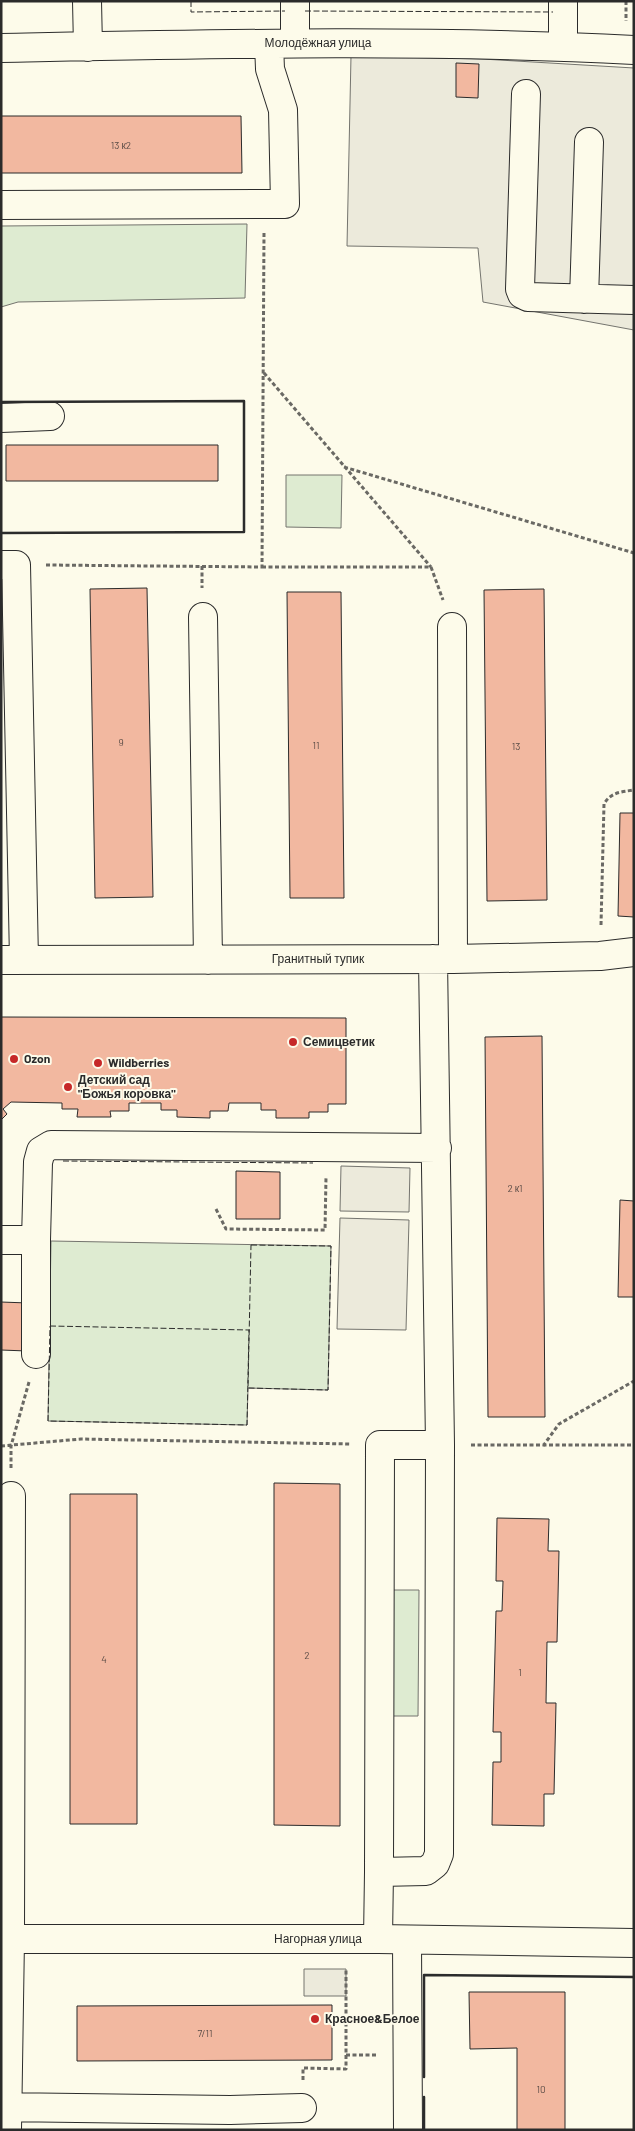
<svg xmlns="http://www.w3.org/2000/svg" width="635" height="2131" viewBox="0 0 635 2131" font-family="Barlow,sans-serif">
  <style>
    .green { fill: #deebd1; stroke: #74746e }
    .parking { fill: #eceadb; stroke: #74746e }
    .building { fill: #f2b8a0; stroke: #2b2b2b }
    .lines { fill: none; stroke-linecap: round; stroke-linejoin: round }
    .minor-casing { stroke: #2b2b2b; stroke-width: 30 }
    .path { stroke: #6a6964; stroke-width: 3; stroke-dasharray: 4 2.5; stroke-linecap: butt }
    .minor { stroke: #fdfbea; stroke-width: 28 }
    .fence { stroke: #2b2b2b; stroke-width: 1; stroke-dasharray: 6 2.5; stroke-linecap: butt }
    .wall { stroke: #2b2b2b; stroke-width: 2.5 }
    .poi-dot { fill: #c62828; stroke: #fdfbea; stroke-width: 2 }
    .labels { text-anchor: middle; stroke-width: 4; stroke-linejoin: round; paint-order: stroke }
    .number-label { font-size: 10px; fill: #5d4e48 }
    .street-label { font-size: 12px; fill: #2b2b2b; stroke: #fdfbea }
    .poi-label { font-size: 12px; font-weight: bold; fill: #2b2b2b; stroke: #fdfbea; text-anchor: start }
  </style>
  <rect width="100%" height="100%" fill="#fdfbea"/>
  <!-- green -->
  <path class="green" d="M 247,224 L 245,298 L 18,302 L 1,307 L 1,226 Z
    M 286,475 L 342,475 L 341,528 L 286,527 Z
    M 51,1241 L 331,1246 L 328,1390 L 248,1388 L 247,1425 L 48,1421 Z
    M 390,1590 L 419,1590 L 418,1716 L 389,1716 Z"/>
  <!-- parking -->
  <path class="parking" d="M 351,56 L 482,59 L 634,68 L 634,330 L 483,302 L 478,248 L 347,246 Z
    M 341,1166 L 410,1168 L 409,1212 L 340,1211 Z
    M 340,1218 L 409,1220 L 406,1330 L 337,1329 Z
    M 304,1969 L 346,1969 L 346,1996 L 304,1996 Z"/>
  <!-- building -->
  <path class="building" d="M 456,63 L 479,64 L 478,98 L 456,97 Z
    M 1,116 L 241,116 L 242,173 L 1,173 Z
    M 6,445 L 218,445 L 218,481 L 6,481 Z
    M 147,588 L 153,897 L 95,898 L 90,589 Z
    M 544,589 L 547,900 L 487,901 L 484,590 Z
    M 287,592 L 341,592 L 344,898 L 290,898 Z
    M 620,813 L 634,813 L 634,917 L 618,916 Z
    M 1,1017 L 346,1018 L 346,1104 L 328,1104 L 328,1112 L 309,1112 L 309,1118 L 276,1118 L 276,1110 L 261,1110 L 261,1103 L 229,1103 L 228,1111 L 210,1111 L 210,1118 L 177,1117 L 177,1110 L 161,1110 L 161,1103 L 129,1103 L 129,1111 L 110,1111 L 111,1117 L 77,1117 L 78,1109 L 62,1109 L 62,1103 L 11,1102 L 3,1109 L 7,1114 L 1,1120 Z
    M 542,1036 L 545,1417 L 488,1417 L 485,1037 Z
    M 236,1171 L 280,1172 L 280,1219 L 236,1219 Z
    M 620,1200 L 634,1201 L 634,1297 L 618,1297 Z
    M 1,1302 L 28,1303 L 27,1351 L 1,1350 Z
    M 274,1483 L 340,1484 L 340,1826 L 274,1825 Z
    M 70,1494 L 137,1494 L 137,1824 L 70,1824 Z
    M 497,1518 L 549,1519 L 548,1551 L 559,1551 L 557,1642 L 547,1642 L 546,1703 L 556,1703 L 554,1794 L 544,1794 L 544,1826 L 492,1825 L 493,1762 L 501,1762 L 501,1732 L 493,1732 L 496,1611 L 502,1611 L 503,1581 L 496,1581 Z
    M 469,1992 L 565,1992 L 565,2130 L 517,2130 L 517,2048 L 470,2049 Z
    M 332,2005 L 332,2060 L 77,2061 L 77,2006 Z"/>
  <g class="lines">
    <!-- minor casing -->
    <g class="minor-casing">
      <path id="minor" d="M 87,1 L 88,47
        M 563,1 L 563,47
        M 295,43 L 295,1
        M 1,48 C 212,44 423,39 634,50
        M 526,94 L 520,289 L 522,294 L 528,297 L 634,300
        M 1,205 L 285,204 L 283,110 L 270,69 L 269,44
        M 584,299 L 589,142
        M 1,418 L 50,416
        M 1,565 L 16,565 L 24,960
        M 203,617 L 208,960
        M 452,627 L 453,959
        M 1,960 L 453,959 L 600,956 L 634,952
        M 1,1240 L 36,1240 L 38,1162 L 41,1151 L 51,1145 L 437,1148
        M 36,1354 L 36,1240
        M 379,1872 L 380,1445 L 440,1445
        M 1,1939 L 378,1939 L 634,1943
        M 378,1939 L 379,1872 L 426,1871 L 435,1864 L 439,1854 L 440,1445 L 433,959
        M 407,1940 L 408,2130
        M 1,2107 L 230,2110 L 302,2108
        M 7,2130 L 10,1939 L 11,1496"/>
    </g>
    <!-- path -->
    <path class="path" d="M 626,1 L 626,21
      M 264,373 L 431,567
      M 344,467 L 634,553
      M 46,565 L 262,567 L 264,233
      M 202,566 L 202,588
      M 262,567 L 431,567 L 443,600
      M 601,925 L 604,804 C 611,792 621,792 634,790
      M 216,1209 L 226,1229 L 325,1230 L 326,1177
      M 471,1445 L 634,1445
      M 1,1446 L 81,1439 L 350,1444
      M 543,1446 L 559,1424 L 634,1381
      M 11,1468 L 11,1446 L 29,1382
      M 346,2055 L 378,2055
      M 303,2080 L 303,2068 L 346,2069 L 346,1969"/>
    <!-- minor -->
    <use href="#minor" class="minor"/>
    <!-- fence -->
    <path class="fence" d="M 191,1 L 191,12 L 285,11
      M 305,11 L 553,12
      M 63,1161 L 313,1163
      M 251,1245 L 331,1246 L 328,1390 L 248,1388 Z
      M 50,1326 L 249,1330 L 247,1425 L 48,1421 Z"/>
    <!-- wall -->
    <path class="wall" d="M 1,402 L 244,401 L 244,532 L 1,533
      M 424,2077 L 424,1975 L 634,1977
      M 424,2097 L 424,2130"/>
  </g>
  <!-- markers -->
  <g class="poi-dot">
    <circle cx="293" cy="1042" r="5"/>
    <circle cx="14" cy="1059" r="5"/>
    <circle cx="98" cy="1063" r="5"/>
    <circle cx="68" cy="1087" r="5"/>
    <circle cx="315" cy="2019" r="5"/>
  </g>
  <g class="labels">
    <!-- number labels -->
    <g class="number-label">
      <text x="121" y="149">13 к2</text>
      <text x="121" y="746">9</text>
      <text x="316" y="749">11</text>
      <text x="516" y="750">13</text>
      <text x="515" y="1192">2 к1</text>
      <text x="307" y="1659">2</text>
      <text x="104" y="1663">4</text>
      <text x="520" y="1676">1</text>
      <text x="205" y="2037">7/11</text>
      <text x="541" y="2093">10</text>
    </g>
    <!-- street labels -->
    <g class="street-label">
      <text x="318" y="47">Молодёжная улица</text>
      <text x="318" y="963">Гранитный тупик</text>
      <text x="318" y="1943">Нагорная улица</text>
    </g>
    <!-- poi labels -->
    <g class="poi-label">
      <text x="303" y="1046">Семицветик</text>
      <text x="24" y="1063">Ozon</text>
      <text x="108" y="1067">Wildberries</text>
      <text x="78" y="1084">Детский сад<tspan x="78" dy="14">"Божья коровка"</tspan></text>
      <text x="325" y="2023">Красное&amp;Белое</text>
    </g>
  </g>
  <!-- border -->
  <rect width="635" height="2131" fill="none" stroke="#2b2b2b" stroke-width="5"/>
</svg>
